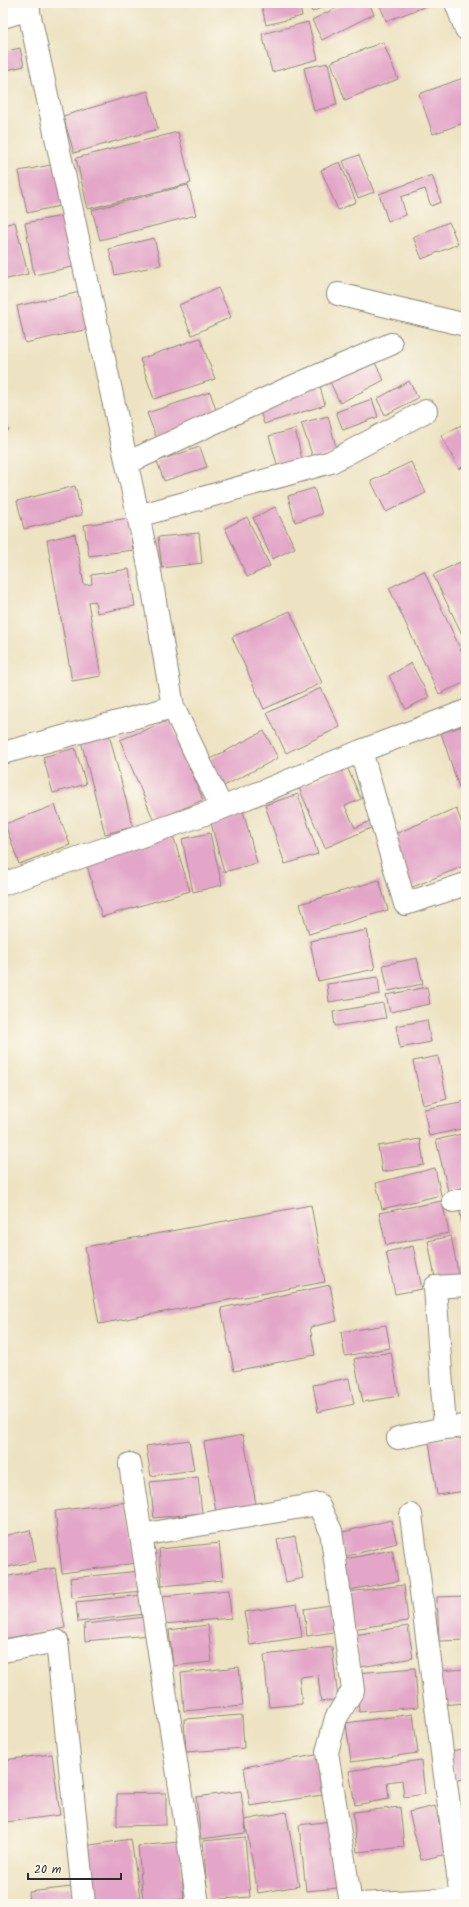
<svg xmlns="http://www.w3.org/2000/svg" width="469" height="1907" viewBox="0 0 469 1907" font-family="Kalam,sans-serif">
  <style>
    .building { fill: #e3a6c8 }
    .lines { fill: none; stroke-linecap: round; stroke-linejoin: round }
    .minor-casing { stroke: #8c8776; stroke-width: 24 }
    .minor { stroke: #fff; stroke-width: 22 }
  </style>
  <rect width="100%" height="100%" fill="#fbf7ec"/>
  <filter id="ink" filterUnits="userSpaceOnUse"><feTurbulence type="fractalNoise" baseFrequency=".025" numOctaves="2"/><feDisplacementMap in="SourceGraphic" scale="8" xChannelSelector="R" yChannelSelector="G"/><feConvolveMatrix kernelMatrix="1 2 1 2 8 2 1 2 1" color-interpolation-filters="sRGB"/></filter>
  <filter id="wash" filterUnits="userSpaceOnUse"><feTurbulence type="fractalNoise" baseFrequency=".012" numOctaves="4" result="noise"/><feDisplacementMap in="SourceGraphic" scale="16" xChannelSelector="R" yChannelSelector="G"/><feGaussianBlur stdDeviation="0.9" result="paint"/><feColorMatrix in="noise" values="0 0 0 0 0 0 0 0 0 0 0 0 0 0 0 0 0 1.4 0 .05"/><feComposite in="paint" operator="in"/></filter>
  <g filter="url(#wash)">
    <rect width="100%" height="100%" fill="#ede3c2"/>
    <g id="blocks">
      <!-- building -->
      <path class="building" d="M 261,3 L 299,3 L 302,16 L 266,25 Z
        M 308,3 L 332,3 L 312,12 Z
        M 346,3 L 369,3 L 374,14 L 322,40 L 312,20 Z
        M 379,3 L 435,3 L 386,21 Z
        M 308,22 L 318,59 L 272,72 L 262,34 Z
        M 383,42 L 398,79 L 345,100 L 331,62 Z
        M 20,48 L 24,66 L 3,71 L 3,52 Z
        M 328,63 L 337,105 L 314,111 L 304,68 Z
        M 466,77 L 466,122 L 433,134 L 419,94 Z
        M 148,91 L 158,129 L 74,153 L 63,116 Z
        M 178,132 L 191,183 L 88,209 L 76,158 Z
        M 359,155 L 374,192 L 358,198 L 343,161 Z
        M 340,162 L 356,202 L 338,210 L 321,170 Z
        M 61,163 L 69,204 L 27,213 L 19,171 Z
        M 432,175 L 441,202 L 431,206 L 425,189 L 401,197 L 406,215 L 388,221 L 379,194 Z
        M 188,185 L 196,215 L 100,240 L 92,210 Z
        M 73,214 L 82,265 L 34,275 L 25,223 Z
        M 15,222 L 28,274 L 3,280 L 3,225 Z
        M 449,222 L 458,244 L 422,259 L 413,237 Z
        M 154,238 L 161,265 L 115,275 L 109,249 Z
        M 218,288 L 231,317 L 192,335 L 179,305 Z
        M 85,291 L 93,328 L 25,343 L 17,306 Z
        M 200,338 L 215,379 L 154,399 L 140,359 Z
        M 373,359 L 384,380 L 340,403 L 329,380 Z
        M 318,379 L 325,405 L 264,424 L 258,405 Z
        M 409,381 L 418,398 L 385,415 L 377,399 Z
        M 210,392 L 218,416 L 156,437 L 147,413 Z
        M 372,399 L 378,417 L 343,430 L 336,412 Z
        M 3,413 L 9,430 L 3,432 Z
        M 328,416 L 337,451 L 314,460 L 301,423 Z
        M 461,425 L 466,435 L 466,465 L 459,469 L 441,436 Z
        M 295,429 L 303,464 L 279,471 L 269,436 Z
        M 200,447 L 207,467 L 164,481 L 157,461 Z
        M 411,462 L 426,493 L 386,512 L 371,481 Z
        M 75,486 L 82,515 L 24,529 L 17,501 Z
        M 314,488 L 322,514 L 295,522 L 288,496 Z
        M 275,507 L 295,548 L 272,559 L 253,518 Z
        M 247,517 L 270,566 L 247,577 L 225,528 Z
        M 129,518 L 133,550 L 89,556 L 84,525 Z
        M 199,533 L 202,563 L 162,568 L 158,537 Z
        M 75,534 L 84,585 L 92,584 L 91,575 L 129,569 L 135,606 L 97,613 L 95,601 L 88,602 L 101,676 L 72,681 L 47,540 Z
        M 460,562 L 466,575 L 466,642 L 433,575 Z
        M 424,571 L 466,661 L 466,682 L 439,694 L 389,588 Z
        M 290,611 L 322,683 L 264,709 L 232,637 Z
        M 411,663 L 429,697 L 406,709 L 389,676 Z
        M 321,688 L 340,727 L 286,753 L 267,713 Z
        M 170,720 L 203,800 L 154,821 L 120,740 Z
        M 466,725 L 466,785 L 459,787 L 441,733 Z
        M 264,731 L 278,758 L 224,786 L 210,759 Z
        M 109,734 L 133,827 L 105,834 L 81,741 Z
        M 75,748 L 86,784 L 53,793 L 43,757 Z
        M 347,767 L 361,799 L 345,806 L 355,828 L 370,821 L 373,827 L 325,848 L 299,788 Z
        M 298,794 L 318,854 L 285,864 L 265,805 Z
        M 55,805 L 70,845 L 19,864 L 5,824 Z
        M 242,807 L 257,863 L 224,872 L 209,816 Z
        M 456,808 L 466,834 L 466,865 L 410,888 L 388,837 Z
        M 172,832 L 190,891 L 102,917 L 85,859 Z
        M 210,833 L 222,885 L 193,892 L 182,839 Z
        M 379,880 L 388,910 L 309,934 L 300,904 Z
        M 367,930 L 375,969 L 318,981 L 310,941 Z
        M 417,958 L 423,984 L 388,991 L 383,965 Z
        M 378,977 L 380,994 L 329,1002 L 327,984 Z
        M 427,987 L 430,1004 L 390,1012 L 386,995 Z
        M 383,1003 L 386,1018 L 335,1026 L 333,1012 Z
        M 427,1020 L 431,1042 L 400,1048 L 396,1026 Z
        M 438,1056 L 447,1099 L 423,1105 L 413,1061 Z
        M 466,1101 L 466,1128 L 429,1136 L 424,1109 Z
        M 466,1133 L 466,1187 L 448,1191 L 436,1140 Z
        M 420,1139 L 424,1165 L 382,1172 L 378,1146 Z
        M 435,1168 L 441,1195 L 382,1209 L 376,1183 Z
        M 442,1201 L 449,1233 L 386,1245 L 379,1213 Z
        M 311,1205 L 325,1282 L 99,1324 L 85,1247 Z
        M 466,1206 L 466,1243 L 465,1243 L 459,1207 Z
        M 451,1236 L 459,1278 L 436,1283 L 428,1241 Z
        M 413,1246 L 422,1289 L 395,1294 L 386,1252 Z
        M 330,1285 L 337,1321 L 310,1327 L 315,1355 L 234,1371 L 221,1308 Z
        M 386,1325 L 390,1348 L 345,1356 L 341,1332 Z
        M 391,1352 L 399,1396 L 363,1402 L 354,1359 Z
        M 349,1378 L 354,1404 L 318,1412 L 313,1385 Z
        M 243,1435 L 257,1509 L 217,1517 L 204,1442 Z
        M 466,1435 L 466,1491 L 437,1495 L 429,1441 Z
        M 189,1440 L 194,1470 L 151,1476 L 146,1446 Z
        M 198,1477 L 202,1513 L 154,1518 L 150,1482 Z
        M 128,1502 L 136,1563 L 62,1573 L 55,1511 Z
        M 391,1520 L 397,1543 L 344,1557 L 339,1533 Z
        M 30,1530 L 36,1561 L 3,1568 L 3,1536 Z
        M 295,1536 L 303,1578 L 286,1582 L 277,1540 Z
        M 219,1543 L 223,1580 L 162,1586 L 159,1549 Z
        M 392,1550 L 398,1581 L 344,1591 L 339,1560 Z
        M 55,1568 L 65,1628 L 3,1639 L 3,1577 Z
        M 140,1571 L 141,1591 L 72,1598 L 70,1578 Z
        M 404,1585 L 408,1621 L 352,1629 L 348,1592 Z
        M 229,1590 L 231,1618 L 164,1624 L 161,1596 Z
        M 143,1595 L 145,1614 L 78,1622 L 76,1602 Z
        M 466,1596 L 466,1640 L 439,1641 L 437,1597 Z
        M 297,1604 L 302,1637 L 250,1645 L 244,1612 Z
        M 330,1605 L 334,1632 L 307,1636 L 304,1609 Z
        M 146,1617 L 148,1635 L 85,1641 L 84,1624 Z
        M 208,1625 L 212,1662 L 173,1666 L 169,1630 Z
        M 408,1626 L 413,1658 L 361,1667 L 355,1635 Z
        M 332,1647 L 338,1699 L 321,1702 L 318,1675 L 299,1677 L 302,1704 L 269,1707 L 264,1655 Z
        M 239,1667 L 243,1706 L 184,1711 L 181,1673 Z
        M 415,1668 L 418,1707 L 359,1712 L 356,1673 Z
        M 466,1669 L 466,1703 L 440,1705 L 438,1671 Z
        M 413,1714 L 418,1753 L 351,1762 L 346,1723 Z
        M 242,1715 L 244,1748 L 186,1752 L 184,1719 Z
        M 466,1748 L 466,1779 L 456,1780 L 451,1751 Z
        M 52,1754 L 60,1815 L 6,1822 L 3,1799 L 3,1760 Z
        M 316,1755 L 322,1795 L 250,1806 L 244,1767 Z
        M 421,1760 L 425,1794 L 404,1797 L 402,1780 L 387,1782 L 389,1799 L 355,1805 L 349,1771 Z
        M 241,1791 L 246,1833 L 201,1839 L 196,1797 Z
        M 166,1793 L 166,1825 L 117,1826 L 117,1794 Z
        M 435,1806 L 447,1854 L 421,1860 L 409,1812 Z
        M 400,1807 L 404,1847 L 357,1852 L 353,1812 Z
        M 286,1812 L 299,1886 L 258,1893 L 245,1820 Z
        M 332,1821 L 338,1888 L 306,1891 L 299,1825 Z
        M 245,1837 L 250,1897 L 208,1900 L 203,1841 Z
        M 131,1839 L 141,1904 L 93,1904 L 84,1846 Z
        M 179,1842 L 184,1899 L 143,1903 L 138,1846 Z
        M 71,1887 L 73,1904 L 30,1904 L 29,1892 Z"/>
    </g>
  </g>
  <g filter="url(#ink)">
    <use href="#blocks" fill-opacity="0" stroke="#8c8776" stroke-width="1"/>
    <g class="lines">
      <!-- minor casing -->
      <g class="minor-casing">
        <path id="minor" d="M 27,3 L 149,566 L 173,707
          M 456,3 L 466,29
          M 3,17 L 29,9
          M 338,294 L 466,325
          M 127,463 L 289,388 L 391,344
          M 138,516 L 331,462 L 426,411
          M 361,751 L 405,904 L 466,884
          M 3,753 L 173,707 L 222,808
          M 3,884 L 222,808 L 361,751 L 466,711
          M 453,1201 L 466,1199
          M 466,1285 L 435,1287 L 445,1428 L 466,1426
          M 398,1438 L 445,1428
          M 130,1464 L 198,1904
          M 411,1515 L 461,1898
          M 141,1535 L 318,1504 L 331,1531 L 353,1690 L 336,1718 L 327,1752 L 351,1904
          M 3,1651 L 57,1641 L 84,1904
          M 361,1904 L 466,1898"/>
      </g>
      <!-- minor -->
      <use href="#minor" class="minor"/>
    </g>
  </g>
  <!-- margin -->
  <rect width="469" height="1907" fill="none" stroke="#fbf7ec" stroke-width="16"/>
  <!-- scale -->
  <path d="M28 1873v6h93v-6" fill="none" stroke="#2b2b2b" stroke-width="2"/>
  <text x="34" y="1873" font-size="12" fill="#2b2b2b" stroke="#fbf7ec" stroke-width="3" paint-order="stroke">20 m</text>
</svg>
